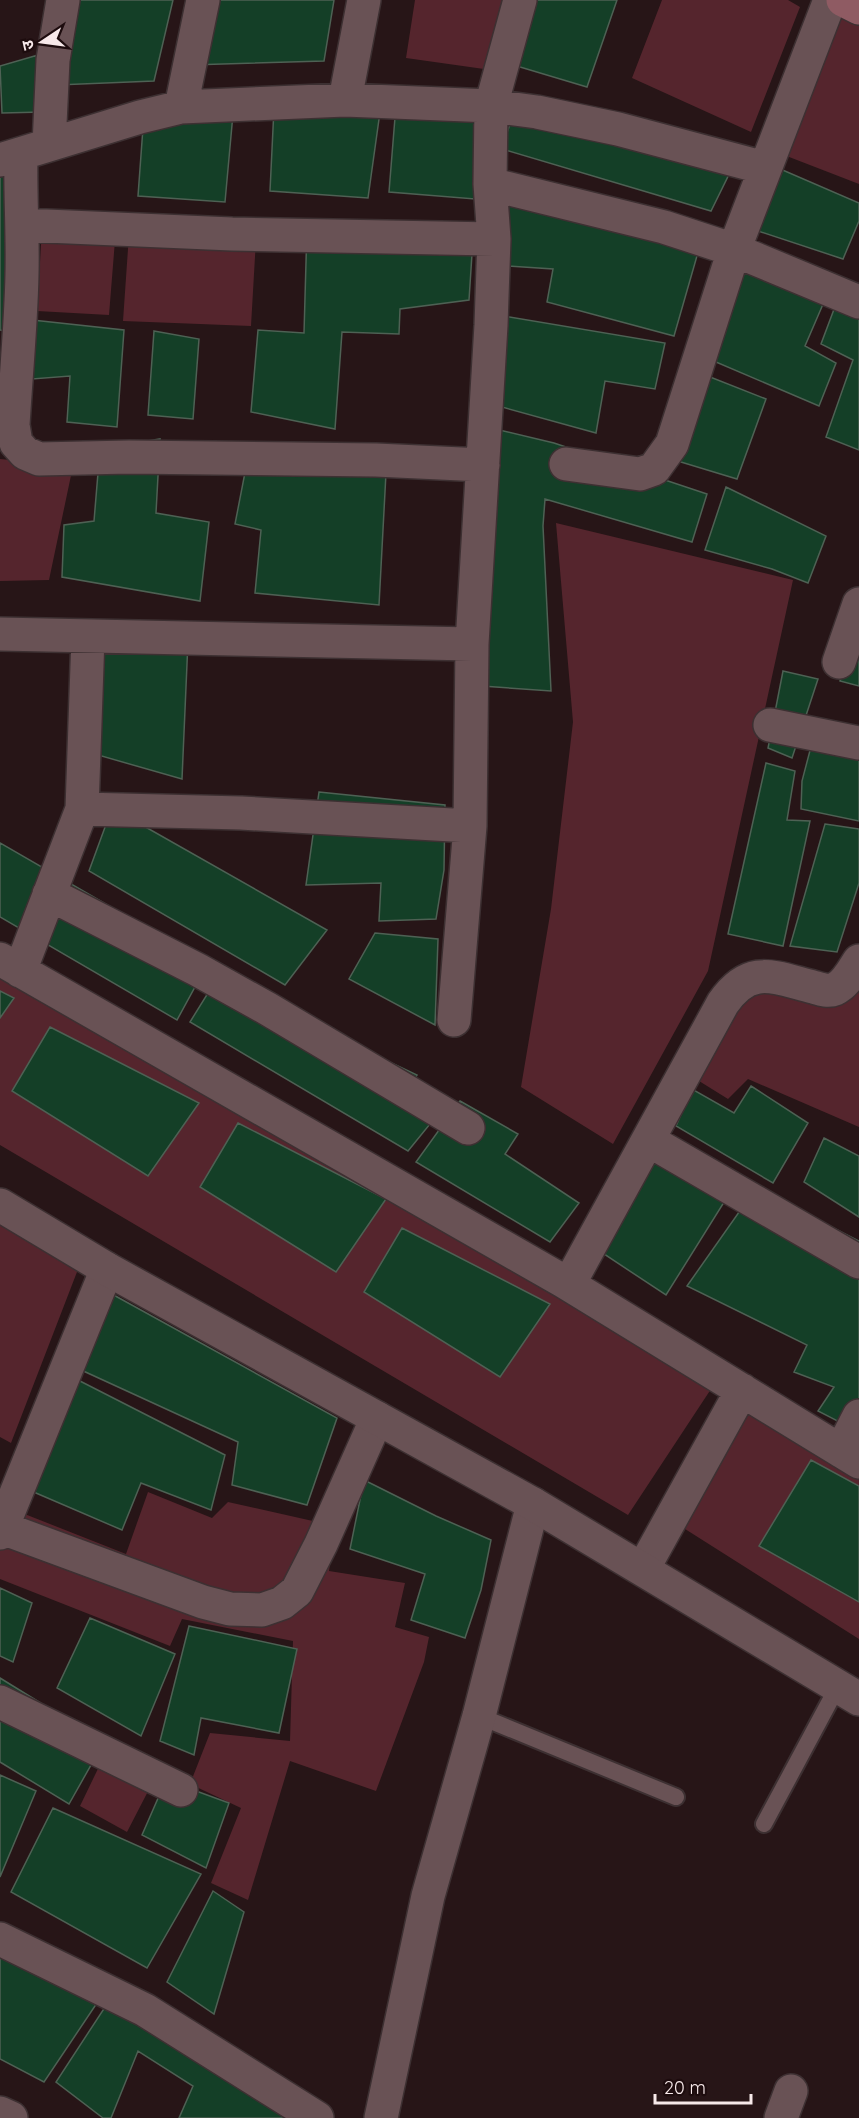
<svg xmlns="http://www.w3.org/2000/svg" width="859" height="2118" viewBox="0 0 859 2118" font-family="Quicksand,'Noto Sans Devanagari',sans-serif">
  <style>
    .green { fill: #55252d }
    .building { fill: #143f27; stroke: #4e6154; stroke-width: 1.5 }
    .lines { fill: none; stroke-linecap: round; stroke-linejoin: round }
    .service-casing { stroke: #3d3032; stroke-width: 20 }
    .minor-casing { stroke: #3d3032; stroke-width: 36 }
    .tertiary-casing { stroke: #3d3032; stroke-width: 36 }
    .secondary-casing { stroke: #3d3032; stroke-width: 36 }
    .service { stroke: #695255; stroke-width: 16 }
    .minor { stroke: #695255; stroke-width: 33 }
    .tertiary { stroke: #695255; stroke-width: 33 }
    .secondary { stroke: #8f5b63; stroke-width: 33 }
  </style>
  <rect width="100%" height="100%" fill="#271517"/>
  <!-- green -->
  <path class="green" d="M 415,0 L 502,0 L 484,69 L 406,58 Z
    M 662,0 L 788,0 L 800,7 L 751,132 L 632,78 Z
    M 836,6 L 859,18 L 859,184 L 784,155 Z
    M 130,220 L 257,222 L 251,326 L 123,321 Z
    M 116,228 L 109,315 L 37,311 L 42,229 Z
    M 0,459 L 73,466 L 49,580 L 0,581 Z
    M 556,523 L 793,580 L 708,971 L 613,1144 L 521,1087 L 551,909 L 573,722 Z
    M 754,964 L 859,984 L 859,1127 L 748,1079 L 728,1099 L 691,1076 Z
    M 0,977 L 713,1386 L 628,1515 L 0,1145 Z
    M 0,1212 L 82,1259 L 11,1443 L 0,1437 Z
    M 739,1402 L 859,1477 L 859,1639 L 674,1522 Z
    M 148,1492 L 212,1518 L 228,1502 L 335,1526 L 329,1571 L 405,1583 L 395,1627 L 429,1637 L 424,1662 L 376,1791 L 290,1761 L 248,1900 L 211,1883 L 241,1808 L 190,1784 L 210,1733 L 290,1741 L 293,1641 L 182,1619 L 170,1646 L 0,1579 L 0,1548 L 17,1511 L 126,1554 Z
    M 108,1748 L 159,1770 L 127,1832 L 80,1806 Z"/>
  <!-- building -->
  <path class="building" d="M 72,0 L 173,0 L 154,81 L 57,85 Z
    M 201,0 L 334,0 L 324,61 L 190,65 Z
    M 531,0 L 617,0 L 587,87 L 510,64 Z
    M 38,55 L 43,112 L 2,113 L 0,66 Z
    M 518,98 L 740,152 L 711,211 L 502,149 Z
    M 234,103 L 225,202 L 138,196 L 144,114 Z
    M 396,105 L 481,108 L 475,199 L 389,192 Z
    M 274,108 L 380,112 L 368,198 L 270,191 Z
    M 7,156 L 5,331 L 0,330 L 0,159 Z
    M 771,165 L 859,203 L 859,221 L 843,259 L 749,228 Z
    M 503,175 L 705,228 L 674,336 L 547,302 L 553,269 L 508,266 Z
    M 474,223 L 469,300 L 400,309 L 399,334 L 342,332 L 335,429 L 251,412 L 258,330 L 304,333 L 307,227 Z
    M 744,249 L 830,288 L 805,346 L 836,363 L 819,406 L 702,356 Z
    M 842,288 L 859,295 L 859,450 L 826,437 L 853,360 L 821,344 Z
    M 504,316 L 665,343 L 655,389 L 605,381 L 596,433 L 502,407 Z
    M 23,319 L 124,330 L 117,427 L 67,422 L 70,376 L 19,380 Z
    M 154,331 L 199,339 L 193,419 L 148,415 Z
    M 700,373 L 766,399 L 737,479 L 671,459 Z
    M 495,429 L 554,443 L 707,494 L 692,542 L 545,499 L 543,526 L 551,691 L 482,686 Z
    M 160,439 L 156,513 L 209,522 L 200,601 L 62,577 L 64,525 L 94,521 L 100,449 Z
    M 248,457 L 386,473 L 379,605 L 255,593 L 261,530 L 235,524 Z
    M 726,487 L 826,536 L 808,583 L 772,569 L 705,550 Z
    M 859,613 L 859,686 L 840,681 Z
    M 104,636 L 188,641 L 182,779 L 98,755 Z
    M 783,671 L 818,679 L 792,758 L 768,748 Z
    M 818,720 L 859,734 L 859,821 L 801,809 L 802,781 Z
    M 766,763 L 795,771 L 787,820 L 810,821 L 783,946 L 728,934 Z
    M 319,792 L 445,805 L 444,870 L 436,919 L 379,921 L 381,883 L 306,885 Z
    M 112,808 L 327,930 L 285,985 L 89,871 Z
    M 825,824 L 859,829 L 859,883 L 837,952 L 790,946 Z
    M 0,843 L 208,963 L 177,1020 L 0,917 Z
    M 375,933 L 438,939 L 435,1025 L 349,979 Z
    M 221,972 L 339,1038 L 417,1075 L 399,1104 L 430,1124 L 408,1151 L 190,1022 Z
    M 0,991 L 14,998 L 0,1018 Z
    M 50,1027 L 199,1103 L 148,1176 L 12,1091 Z
    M 751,1086 L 808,1123 L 773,1183 L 676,1126 L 692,1089 L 734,1113 Z
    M 460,1101 L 518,1134 L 505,1154 L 579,1203 L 550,1242 L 416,1162 Z
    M 238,1123 L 386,1199 L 336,1272 L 200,1187 Z
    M 824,1138 L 859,1156 L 859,1217 L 804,1182 Z
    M 658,1149 L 731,1191 L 666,1295 L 601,1252 Z
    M 756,1188 L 859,1241 L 859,1432 L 818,1411 L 834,1387 L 794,1372 L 807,1345 L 687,1286 Z
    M 402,1228 L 550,1304 L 500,1377 L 364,1292 Z
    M 110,1293 L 337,1418 L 307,1505 L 232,1485 L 238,1442 L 79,1369 Z
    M 76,1379 L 225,1455 L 211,1510 L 141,1483 L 122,1530 L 29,1490 Z
    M 811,1460 L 859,1486 L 859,1602 L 759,1546 Z
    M 364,1480 L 436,1516 L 491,1540 L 481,1590 L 465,1638 L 411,1620 L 425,1574 L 350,1549 Z
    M 0,1588 L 32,1603 L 13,1662 L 0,1656 Z
    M 90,1618 L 175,1654 L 141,1736 L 57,1688 Z
    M 189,1626 L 297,1649 L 279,1733 L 201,1718 L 194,1755 L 160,1741 Z
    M 0,1678 L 104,1742 L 69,1804 L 0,1762 Z
    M 0,1775 L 36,1791 L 0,1877 Z
    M 166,1780 L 229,1803 L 206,1868 L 142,1835 Z
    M 53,1808 L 201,1874 L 147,1968 L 11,1892 Z
    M 213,1891 L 244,1912 L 214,2014 L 167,1982 Z
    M 0,1945 L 101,1997 L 44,2082 L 0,2059 Z
    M 109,2001 L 300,2118 L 179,2118 L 193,2086 L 138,2051 L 111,2118 L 103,2118 L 56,2082 Z"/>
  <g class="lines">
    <!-- service casing -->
    <g class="service-casing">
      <path id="service" d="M 479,1716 L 676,1797
        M 764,1824 L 838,1686"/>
    </g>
    <!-- minor casing -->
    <g class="minor-casing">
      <path id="minor" d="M 345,100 L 364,0
        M 181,107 L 203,0
        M 49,145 L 53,60 L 63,0
        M 21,154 C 20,194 23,234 22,274 C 21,324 16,375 13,425 L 16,443 L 25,453 L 39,459 L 129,457 L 376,460 L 483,465
        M 0,160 L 140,117 L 181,107 L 345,100 L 491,106 L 537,112 L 618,129 L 765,168
        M 490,184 L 664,227 L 734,250 L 859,302
        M 23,225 L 232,234 L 494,239
        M 566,464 L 640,474 L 654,469 L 672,444 L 734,250 L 830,0
        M 0,634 L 472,644
        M 839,662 L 859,604
        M 770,725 L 859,743
        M 82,809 L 241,813 L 470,826
        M 49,894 L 198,970 L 268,1009 L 468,1128
        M 0,959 L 563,1281 L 859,1462
        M 20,971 L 82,809 L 88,637
        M 454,1020 L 470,826 L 472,644 L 491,325 L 494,239 L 490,184 L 491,106 L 520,0
        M 648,1140 L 859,1262
        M 569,1284 L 723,1003 C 750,964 773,977 813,987 C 820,989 828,992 835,989 C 846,984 853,970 859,961
        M 841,1451 L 859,1416
        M 2,1528 L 203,1602 L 230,1609 L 262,1610 L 282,1603 L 297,1591 L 321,1544 L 377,1418
        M 0,1533 L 107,1269
        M 643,1569 L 742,1390
        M 0,1702 L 181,1790
        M 0,1939 L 145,2010 L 317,2118
        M 0,2113 L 11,2118
        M 381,2118 L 428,1896 L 479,1716 L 533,1504
        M 781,2118 L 791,2091"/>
    </g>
    <!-- tertiary casing -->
    <g class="tertiary-casing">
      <path id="tertiary" d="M 0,1205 L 107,1269 L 533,1504 L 859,1699"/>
    </g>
    <!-- secondary casing -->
    <g class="secondary-casing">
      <path id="secondary" d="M 843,0 L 859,8"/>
    </g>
    <!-- service -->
    <use href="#service" class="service"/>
    <!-- minor -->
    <use href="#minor" class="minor"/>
    <!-- tertiary -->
    <use href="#tertiary" class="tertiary"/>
    <!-- secondary -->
    <use href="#secondary" class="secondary"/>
  </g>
  <!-- north arrow -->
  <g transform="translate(42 42) rotate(257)" stroke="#1d0c0e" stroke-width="4.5" paint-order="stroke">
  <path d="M0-4.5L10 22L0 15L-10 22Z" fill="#f7e9ea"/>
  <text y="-9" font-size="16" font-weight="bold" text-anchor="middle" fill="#f7e9ea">उ</text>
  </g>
  <!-- scale -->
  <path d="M655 2094v9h96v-9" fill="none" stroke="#f7e9ea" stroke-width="3"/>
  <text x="664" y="2094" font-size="18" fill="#f7e9ea" stroke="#1d0c0e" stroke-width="4.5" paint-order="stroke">20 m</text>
</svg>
